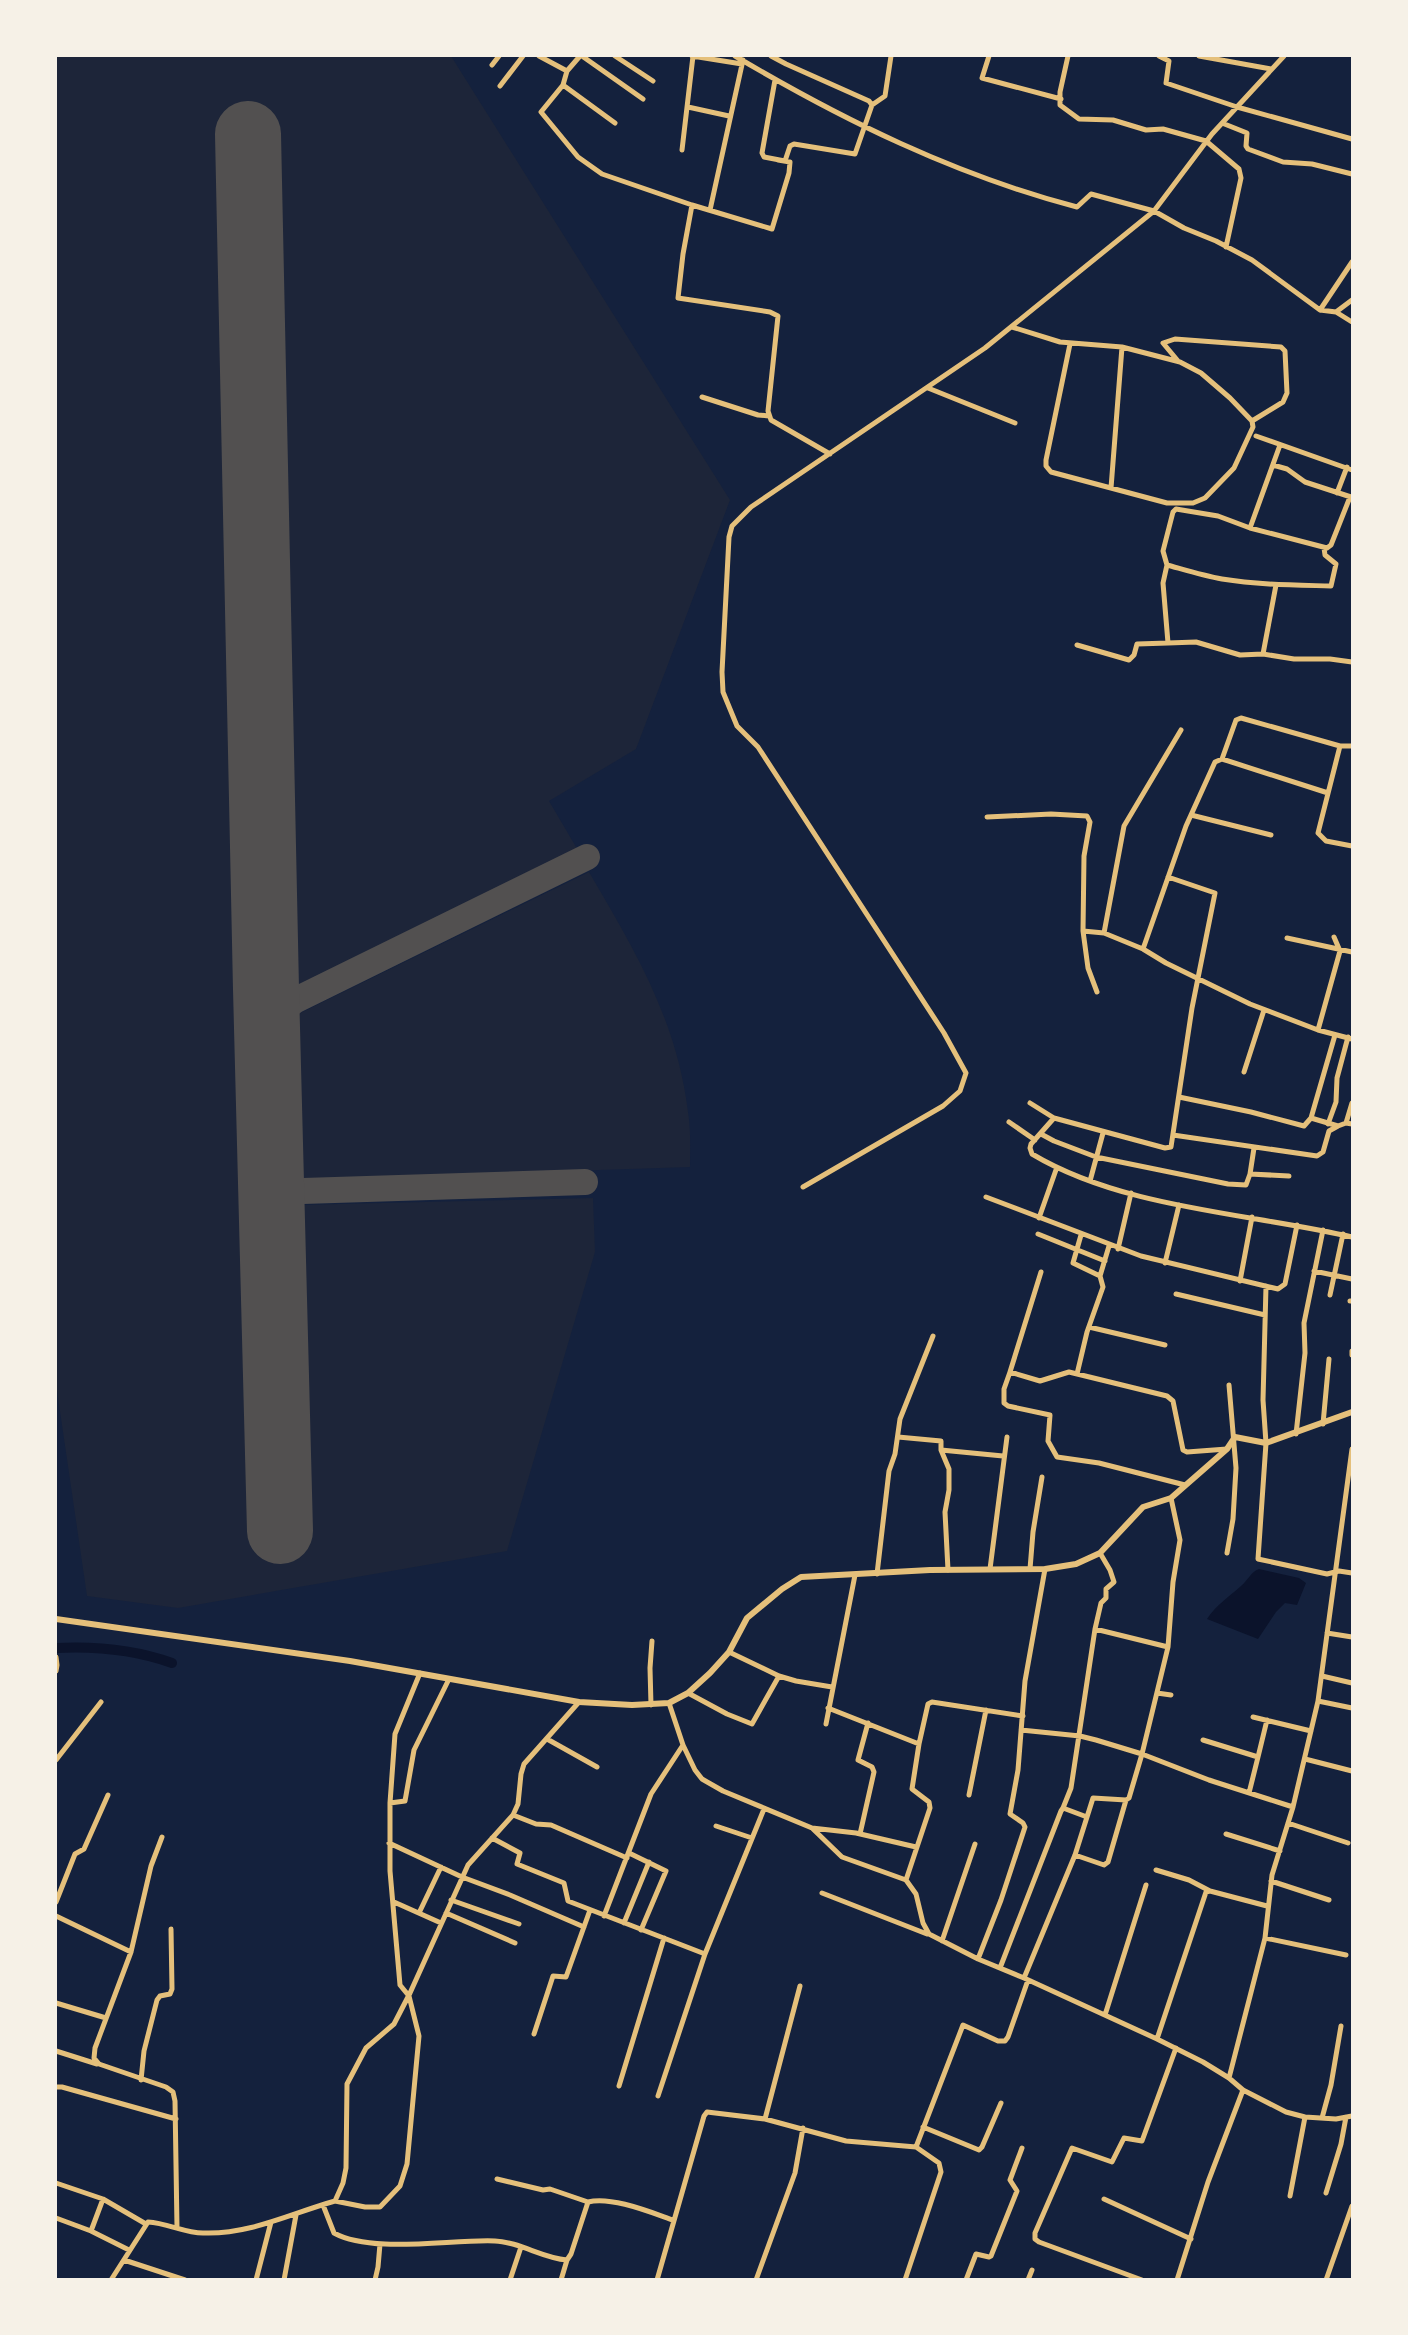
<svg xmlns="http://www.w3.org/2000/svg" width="1408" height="2335" viewBox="0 0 1408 2335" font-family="'Fira Sans Condensed',sans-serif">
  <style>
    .green { fill: #1d2539 }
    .water { fill: #0b132b }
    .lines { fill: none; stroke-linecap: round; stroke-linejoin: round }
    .canal { stroke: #0b132b; stroke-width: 10 }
    .taxiway { stroke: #525050; stroke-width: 26 }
    .runway { stroke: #525050; stroke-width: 66 }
    .minor { stroke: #e5c07b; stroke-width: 5 }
    .tertiary { stroke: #e5c07b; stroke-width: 6 }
  </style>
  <rect width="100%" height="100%" fill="#14213d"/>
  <!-- green -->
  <path class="green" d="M 56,56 L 451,56 L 730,500 L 636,749 L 549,801 L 579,852 L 291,990 L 269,133 L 227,134 L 265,1533 L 306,1532 L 297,1205 L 593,1198 L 595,1252 L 507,1551 L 178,1608 L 87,1596 L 56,1384 Z
    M 589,872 C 634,949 677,1020 688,1112 C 691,1130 690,1149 690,1167 L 295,1180 L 292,1017 Z"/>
  <!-- water -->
  <path class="water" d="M 1259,1569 L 1299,1578 L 1306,1583 L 1297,1605 L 1285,1603 L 1276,1612 L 1258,1639 L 1207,1619 C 1216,1605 1229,1597 1241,1586 C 1248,1580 1251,1572 1259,1569 Z"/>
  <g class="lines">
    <!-- canal -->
    <path class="canal" d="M 56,1648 C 96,1646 133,1649 172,1663"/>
    <!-- taxiway -->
    <path class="taxiway" d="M 266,989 L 290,1001 L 296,1000 L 587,857
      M 267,1035 C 275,1019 281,1010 296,1000
      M 271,1192 L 585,1182"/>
    <!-- runway -->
    <path class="runway" d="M 248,134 L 266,989 L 280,1531"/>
    <!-- minor -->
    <path class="minor" d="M 539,56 L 567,71
      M 580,56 L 567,71 L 563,85 L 541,112 L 578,157 L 602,174 L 692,205 L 772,229 L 789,173 L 790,162
      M 582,56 L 643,99
      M 615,56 L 653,81
      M 692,56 L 742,64
      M 735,56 C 843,120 955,175 1077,207 L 1091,194 L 1154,211 L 1184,228 L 1216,241 L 1252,260 L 1320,310 L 1336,312 L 1352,322
      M 771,56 L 786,64 L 869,101 L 872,105 L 855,154 L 794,144 L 790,146 L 785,161
      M 989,56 L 982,78 L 1061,99
      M 1068,56 L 1060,92 L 1060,105 L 1079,119 L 1113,120 L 1146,130 L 1163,129 L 1206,141 L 1239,169 L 1241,178 L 1226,247
      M 1159,56 L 1169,61 L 1166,83 L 1237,107 L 1352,139
      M 1199,56 L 1271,69
      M 492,65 L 499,56
      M 775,80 L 762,153 L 764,157 L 790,162 L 778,160
      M 563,85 L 615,123
      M 500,86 L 523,56
      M 872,105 L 885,96 L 891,56
      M 688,107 L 729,116
      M 1222,123 L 1247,133 L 1246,146 L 1248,149 L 1283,162 L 1312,164 L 1352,174
      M 682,150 L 693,56
      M 692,205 L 683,254 L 678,298 L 770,312 L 778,316 L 768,411 L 771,420 L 830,454
      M 710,210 L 743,60
      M 1320,310 L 1352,262
      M 1336,312 L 1352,300
      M 1012,327 L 1060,342 L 1122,347 L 1180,362 L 1201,373 L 1230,398 L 1252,421 L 1253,427 L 1234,468 L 1205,498 L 1193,503 L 1167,503 L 1051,472 L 1046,466 L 1046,460 L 1070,344
      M 1178,361 L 1163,343 L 1175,339 L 1281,347 L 1285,351 L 1287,393 L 1283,402 L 1252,421
      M 928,388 L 1015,423
      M 702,397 L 758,415 L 769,416
      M 1256,436 L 1352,470
      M 1280,445 L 1250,528 L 1218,516 L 1176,509 L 1173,512 L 1163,551 L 1167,565 L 1163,583 L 1168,643 L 1196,642 L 1240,655 L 1263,654 L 1294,659 L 1330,659 L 1352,662
      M 1273,465 L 1287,469 L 1305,482 L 1351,497
      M 1111,488 L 1122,347
      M 1337,493 L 1347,467
      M 1250,528 L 1327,548 L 1331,545 L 1350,497
      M 1167,565 C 1185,570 1204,576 1222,579 C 1259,585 1294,585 1331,586 L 1336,564 L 1325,555 L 1324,548
      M 1077,645 L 1129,660 L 1134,655 L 1137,644 L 1168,643
      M 1263,654 L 1276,585
      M 1340,746 L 1318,833 L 1326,841 L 1352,846
      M 1352,746 L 1340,746 L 1241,718 L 1236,720 L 1222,759 L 1215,762 L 1186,826 L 1143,949 L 1166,963 L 1250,1004 L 1318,1030 L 1352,1039
      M 1222,759 L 1328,793
      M 1191,815 L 1271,835
      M 987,817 L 1051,814 L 1087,816 L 1090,822 L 1084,856 L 1083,931 L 1104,933 L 1143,949
      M 1083,931 L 1088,968 L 1097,992
      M 1104,933 L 1124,826 L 1181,730
      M 1287,938 L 1352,952
      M 1318,1030 L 1340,951 L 1334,937
      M 1244,1072 L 1264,1010
      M 1179,1097 L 1251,1112 L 1304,1126 L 1311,1118 L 1335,1035
      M 1030,1103 L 1054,1118 L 1165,1148 L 1171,1147 L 1192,1008 L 1215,893 L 1168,877
      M 1054,1118 L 1031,1144 L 1030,1148 L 1032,1154 C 1124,1209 1250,1213 1352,1237
      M 1311,1118 L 1338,1126 L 1346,1123 L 1352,1124
      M 1009,1122 L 1035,1140
      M 1346,1123 L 1352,1103
      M 1328,1124 L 1336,1102 L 1337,1078 L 1348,1037
      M 1041,1134 L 1054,1141 L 1096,1157 L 1228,1184 L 1246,1185 L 1250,1174 L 1289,1176
      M 1173,1135 L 1317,1156 L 1323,1152 L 1329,1131 L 1338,1126
      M 1250,1174 L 1254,1148
      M 1090,1181 L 1103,1133
      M 803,1187 L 943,1106 L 960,1091 L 966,1073 L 944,1033 L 758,747 L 737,726 L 723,692 L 722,672 L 729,537 L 732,526 L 751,507 L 985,348 L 1154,211 L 1212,134 L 1284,56
      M 986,1197 L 1141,1256 L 1278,1289 L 1285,1284 L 1297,1225
      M 1039,1218 L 1057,1167
      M 1038,1234 L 1105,1261
      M 1081,1235 L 1073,1263 L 1100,1276
      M 1118,1249 L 1131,1193
      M 1165,1263 L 1179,1205
      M 1314,1271 L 1352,1279
      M 1240,1281 L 1252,1217
      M 1266,1286 L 1263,1400 L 1266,1443 L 1258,1559 L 1327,1574 L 1339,1571 L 1352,1573
      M 1176,1294 L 1265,1315
      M 1330,1295 L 1343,1234
      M 1350,1301 L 1352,1301
      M 1089,1327 L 1165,1345
      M 1352,1351 L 1352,1355
      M 1010,1372 L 1041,1272
      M 1077,1374 L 1087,1332 L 1103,1287 L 1100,1276 L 1109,1246
      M 1323,1424 L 1329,1359
      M 1296,1434 L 1305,1353 L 1304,1323 L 1323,1230
      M 898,1437 L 941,1441 L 941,1450 L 949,1469 L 949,1490 L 945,1512 L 948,1570
      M 941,1450 L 1003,1456
      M 1185,1485 L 1099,1463 L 1057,1457 L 1048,1441 L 1050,1415 L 1008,1406 L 1004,1403 L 1004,1389 L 1010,1372 L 1040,1381 L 1069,1372 L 1167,1396 L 1173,1401 L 1183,1450 L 1187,1452 L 1227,1449
      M 1227,1553 L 1233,1519 L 1236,1468 L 1229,1385
      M 990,1569 L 1007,1437
      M 1030,1569 L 1033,1532 L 1042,1477
      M 877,1574 L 889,1471 L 895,1454 L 900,1419 L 933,1336
      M 1095,1629 L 1101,1603 L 1106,1598 L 1106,1589 L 1114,1582 L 1110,1570 L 1100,1553
      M 1327,1633 L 1352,1637
      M 729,1652 L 779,1676 L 796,1681 L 832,1687
      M 56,1657 L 57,1665 L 56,1671
      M 1322,1676 L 1352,1683
      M 688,1693 L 727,1714 L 752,1724 L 779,1676
      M 1157,1693 L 1171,1695
      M 1318,1701 L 1352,1708
      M 669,1703 L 683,1745 L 695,1770 L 702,1779 L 723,1791 L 812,1828 L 842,1857 L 906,1880 L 916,1894 L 923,1923 L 929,1934 L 978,1959 L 1024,1978 L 1157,2039 L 1203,2062 L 1229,2078 L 1243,2090 L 1286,2112 L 1305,2117 L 1336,2119 L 1352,2116
      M 651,1705 L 650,1668 L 652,1641
      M 828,1708 L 919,1744
      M 1253,1717 L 1311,1731
      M 826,1724 L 855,1575
      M 1021,1730 L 1080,1736 L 1096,1740 L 1142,1754 L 1209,1780 L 1293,1807
      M 547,1739 L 597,1767
      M 1203,1740 L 1258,1757 L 1267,1720
      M 1305,1759 L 1352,1771
      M 56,1760 L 101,1702
      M 1249,1793 L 1258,1757
      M 969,1795 L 986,1710
      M 390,1803 L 405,1801 L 414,1750 L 449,1679
      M 1063,1808 L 1071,1788 L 1095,1629 L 1168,1647
      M 513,1815 L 536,1824 L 551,1825 L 627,1858
      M 1288,1823 L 1348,1843
      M 716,1826 L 752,1838
      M 812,1828 L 856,1833 L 916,1847
      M 860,1834 L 874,1772 L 872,1767 L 858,1760 L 868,1723
      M 1226,1834 L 1280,1851
      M 162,1837 L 151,1866 L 131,1952 L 95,2048 L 94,2058 L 99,2064 L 166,2087 L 173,2092 L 175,2101 L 177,2228
      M 492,1838 L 520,1853 L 517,1864 L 564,1883 L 568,1901 L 705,1954
      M 389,1843 L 462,1877 L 510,1895 L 584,1927
      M 629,1853 L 666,1871 L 641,1930
      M 1075,1855 L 1104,1865 L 1108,1862 L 1126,1800
      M 1156,1870 L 1189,1880 L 1210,1891
      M 906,1880 L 930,1808 L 929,1802 L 912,1789 L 919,1744 L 928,1704 L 932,1702 L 1023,1716
      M 1271,1881 L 1329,1900
      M 822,1893 L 927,1934
      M 451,1900 L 519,1924
      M 56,1902 L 75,1854 L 84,1849 L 108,1795
      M 394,1902 L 441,1923
      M 419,1913 L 441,1867
      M 446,1913 L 515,1943
      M 56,1916 L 131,1952
      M 604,1916 L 651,1794 L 683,1745
      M 624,1923 L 649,1862
      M 1265,1938 L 1346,1955
      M 942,1941 L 975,1844
      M 978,1959 L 1001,1900 L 1025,1827 L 1023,1823 L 1010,1814 L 1018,1770 L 1025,1681 L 1045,1569
      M 1000,1968 L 1061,1811 L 1063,1808 L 1087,1817
      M 1024,1978 L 1075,1855 L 1093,1798 L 1126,1800 L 1129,1798 L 1142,1754 L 1168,1647 L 1173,1582 L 1180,1540 L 1171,1498
      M 56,2003 L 106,2018
      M 1105,2015 L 1146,1885
      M 534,2034 L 553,1976 L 566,1977 L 590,1910
      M 1157,2039 L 1206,1892 L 1210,1891 L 1267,1906
      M 56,2051 L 97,2064
      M 1229,2078 L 1265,1938 L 1272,1875 L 1293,1807 L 1318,1701 L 1352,1449
      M 141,2080 L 144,2051 L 157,2000 L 160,1996 L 170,1994 L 172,1989 L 171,1929
      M 619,2086 L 664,1938
      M 56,2087 L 62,2087 L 176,2119
      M 658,2096 L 705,1954 L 764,1809
      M 1322,2118 L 1331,2085 L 1341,2026
      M 765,2119 L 800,1986
      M 923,2127 L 979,2150 L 982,2147 L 1001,2103
      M 497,2179 L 543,2190 L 550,2189 L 588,2202
      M 56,2183 L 103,2199 L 146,2224
      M 1326,2193 L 1341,2144 L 1346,2117
      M 1290,2196 L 1305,2117
      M 1104,2199 L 1191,2239
      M 335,2201 L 365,2207 L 380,2207 L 400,2186 L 407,2164 L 419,2036 L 409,1996 L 400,1985 L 390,1871 L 390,1803 L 395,1734 L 420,1673
      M 323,2205 L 334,2233 C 372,2254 451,2239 495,2241 C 520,2242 542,2258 567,2260 L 571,2254 L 588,2202 C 611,2196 650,2212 673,2220
      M 56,2218 L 91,2231 L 129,2250
      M 91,2231 L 103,2199
      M 124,2260 L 185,2280
      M 111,2280 L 148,2222 C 167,2223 185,2233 203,2233 C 249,2235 292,2213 335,2201 L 343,2183 L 346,2168 L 347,2084 L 366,2048 L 394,2024 L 410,1993 L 468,1865 L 513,1815 L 518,1804 L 521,1774 L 524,1764 L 579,1702
      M 256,2280 L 271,2222
      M 284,2280 L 296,2215
      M 375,2280 L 378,2267 L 380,2244
      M 510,2280 L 521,2247
      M 561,2280 L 567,2260
      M 657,2280 L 704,2116 L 707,2112 L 765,2119 L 846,2141 L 916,2147 L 963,2025 L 998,2041 L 1005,2041 L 1008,2037 L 1028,1980
      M 756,2280 L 795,2173 L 803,2128
      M 905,2280 L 941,2172 L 939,2163 L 916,2147
      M 966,2280 L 976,2254 L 989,2257 L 991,2256 L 1017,2191 L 1010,2180 L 1022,2148
      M 1028,2280 L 1032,2270
      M 1142,2280 L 1039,2242 L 1035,2239 L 1035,2233 L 1072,2148 L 1112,2162 L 1124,2138 L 1142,2141 L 1176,2048
      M 1177,2280 L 1208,2182 L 1243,2090
      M 1326,2280 L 1352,2206"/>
    <!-- tertiary -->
    <path class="tertiary" d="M 56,1619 L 350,1661 L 579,1702 L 632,1705 L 669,1703 L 688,1693 L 710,1673 L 729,1652 L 747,1618 L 782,1589 L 801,1577 L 930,1570 L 1045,1569 L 1076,1564 L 1100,1553 L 1143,1507 L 1171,1498 L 1227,1449 L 1235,1437 L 1266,1443 L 1352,1412"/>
  </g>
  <!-- border -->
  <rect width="1408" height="2335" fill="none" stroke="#f6f1e7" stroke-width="114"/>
</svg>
